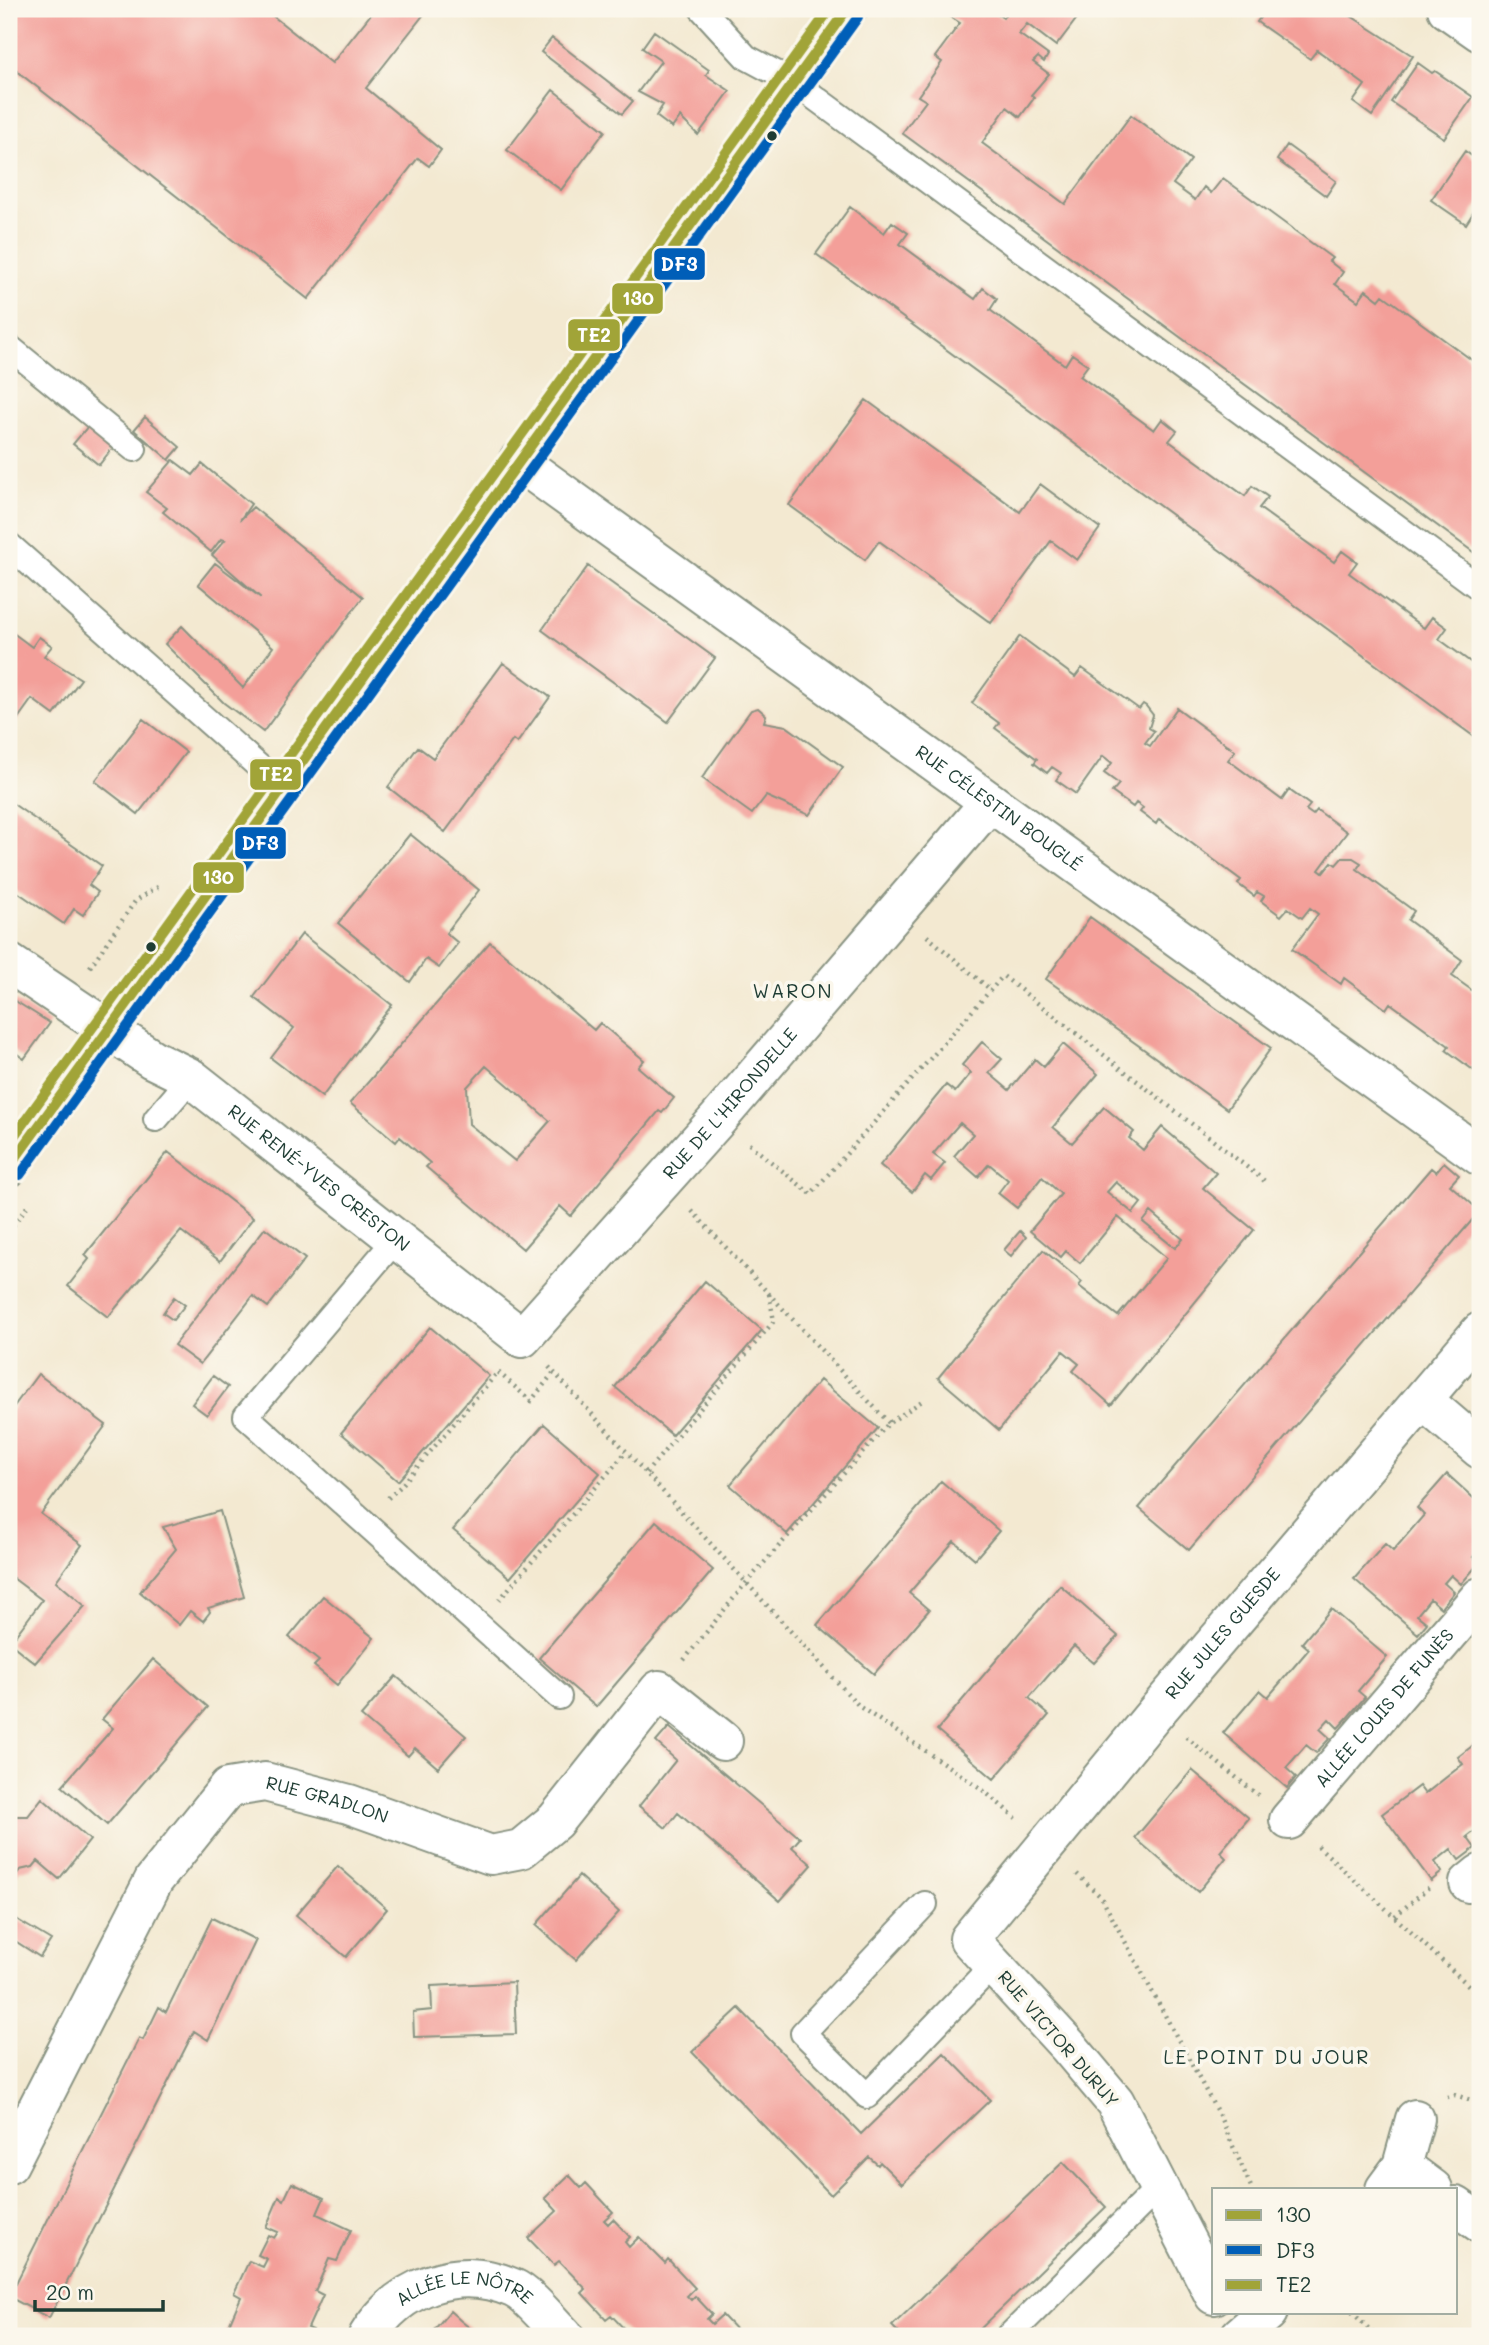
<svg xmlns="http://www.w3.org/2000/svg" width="1489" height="2345" viewBox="0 0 1489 2345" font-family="Mali,sans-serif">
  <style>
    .building { fill: #f39f99; fill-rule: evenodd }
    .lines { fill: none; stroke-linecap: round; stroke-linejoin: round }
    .service-casing { stroke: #899382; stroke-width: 28 }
    .minor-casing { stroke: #899382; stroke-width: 42 }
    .secondary-casing { stroke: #899382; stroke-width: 42 }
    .path { stroke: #899382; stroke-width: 4.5; stroke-dasharray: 2 5; stroke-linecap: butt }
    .service { stroke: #fff; stroke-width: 24 }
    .minor { stroke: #fff; stroke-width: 38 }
    .secondary { stroke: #fff; stroke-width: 38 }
    .bus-1-casing { stroke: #fbf7ec; stroke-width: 16 }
    .bus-2-casing { stroke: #fbf7ec; stroke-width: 16 }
    .bus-3-casing { stroke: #fbf7ec; stroke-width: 16 }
    .bus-1 { stroke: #a1a438; stroke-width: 10 }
    .bus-2 { stroke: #005eb8; stroke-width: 10 }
    .bus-3 { stroke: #a1a438; stroke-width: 10 }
    .bus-dot { fill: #1f3d34; stroke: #fbf7ec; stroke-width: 2.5 }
    .labels { text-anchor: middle; stroke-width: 7; stroke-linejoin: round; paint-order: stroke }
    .street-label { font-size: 18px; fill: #1f3d34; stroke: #fbf7ec }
    .neighbourhood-label { font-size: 19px; letter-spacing: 2px; fill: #1f3d34; stroke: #fbf7ec }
    .line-badge { stroke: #fbf7ec; stroke-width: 2.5 }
    .badge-label { font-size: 19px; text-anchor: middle; font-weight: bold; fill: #fff }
  </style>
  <rect width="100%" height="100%" fill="#fbf7ec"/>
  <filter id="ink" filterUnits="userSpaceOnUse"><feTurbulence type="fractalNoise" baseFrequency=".0143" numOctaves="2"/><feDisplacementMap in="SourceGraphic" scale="14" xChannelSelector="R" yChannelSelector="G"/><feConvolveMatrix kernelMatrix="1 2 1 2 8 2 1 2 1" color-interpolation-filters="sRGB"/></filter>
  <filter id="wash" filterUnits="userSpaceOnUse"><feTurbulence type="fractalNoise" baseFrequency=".00686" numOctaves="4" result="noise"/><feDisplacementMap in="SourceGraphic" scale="28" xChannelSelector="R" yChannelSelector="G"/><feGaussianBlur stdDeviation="1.57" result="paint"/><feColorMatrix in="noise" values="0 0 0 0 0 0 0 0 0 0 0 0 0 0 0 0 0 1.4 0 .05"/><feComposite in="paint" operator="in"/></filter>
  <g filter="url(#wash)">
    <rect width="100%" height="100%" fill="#f3e9d1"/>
    <g id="blocks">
      <!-- building -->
      <path class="building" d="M 21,9 L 264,9 L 332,63 L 375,9 L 428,9 L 366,88 L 441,150 L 429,166 L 418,158 L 308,299 L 9,65 L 9,24 Z
        M 956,9 L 989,9 L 1003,18 L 1009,9 L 1084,9 L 1056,46 L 1027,24 L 1019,34 L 1048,55 L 1044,62 L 1038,57 L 1033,62 L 1049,74 L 1031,95 L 1034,98 L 1020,117 L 1007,107 L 982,143 L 1065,204 L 1131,115 L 1191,160 L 1173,184 L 1195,200 L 1204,187 L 1211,193 L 1223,178 L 1332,258 L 1329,261 L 1343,272 L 1335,284 L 1358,301 L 1366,290 L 1379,300 L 1383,295 L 1480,366 L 1480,407 L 1475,414 L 1480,418 L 1480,557 L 902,133 L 926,101 L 918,96 L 942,62 L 935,57 L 960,23 L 949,16 Z
        M 1266,9 L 1340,9 L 1413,56 L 1372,116 L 1353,102 L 1365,85 L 1317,50 L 1310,59 L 1257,22 Z
        M 654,31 L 709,70 L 706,75 L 730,91 L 698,135 L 680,117 L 672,128 L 656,116 L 663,105 L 638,92 L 661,61 L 642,48 Z
        M 552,38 L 633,101 L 622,114 L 541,52 Z
        M 1418,63 L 1432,73 L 1435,71 L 1473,97 L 1444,138 L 1391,102 Z
        M 553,90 L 605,131 L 561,190 L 507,150 Z
        M 1287,145 L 1336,181 L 1326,196 L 1277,160 Z
        M 1465,151 L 1480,162 L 1480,202 L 1466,224 L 1431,200 Z
        M 850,207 L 884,233 L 892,222 L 908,233 L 900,244 L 975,299 L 983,288 L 997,299 L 990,310 L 1065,365 L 1072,354 L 1088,365 L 1080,376 L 1154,430 L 1162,419 L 1177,431 L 1169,441 L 1245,496 L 1252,486 L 1268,497 L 1259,508 L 1334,562 L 1342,551 L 1357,562 L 1349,573 L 1424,628 L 1432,617 L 1447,628 L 1439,639 L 1480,669 L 1480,741 L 816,254 Z
        M 866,400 L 1020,512 L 1040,484 L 1100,528 L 1077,560 L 1051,541 L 991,623 L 879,541 L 865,560 L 789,505 Z
        M 145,417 L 180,447 L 169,460 L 134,430 Z
        M 89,425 L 114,446 L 99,465 L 73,444 Z
        M 173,460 L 193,475 L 202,464 L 251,504 L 240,520 L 253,507 L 363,597 L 263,732 L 224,703 L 165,644 L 182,626 L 243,688 L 273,647 L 198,584 L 215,563 L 261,598 L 212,555 L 225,540 L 221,539 L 211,552 L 163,512 L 167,508 L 146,492 Z
        M 588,566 L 715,658 L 668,722 L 542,630 Z
        M 9,630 L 32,647 L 39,637 L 52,646 L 44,656 L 81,679 L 54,715 L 32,699 L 9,731 Z
        M 1020,636 L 1075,677 L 1082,668 L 1139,709 L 1143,704 L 1146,706 L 1153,715 L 1149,728 L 1154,731 L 1145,743 L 1150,746 L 1177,708 L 1235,751 L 1228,760 L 1282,800 L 1289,790 L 1310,805 L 1306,810 L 1313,815 L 1317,810 L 1347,832 L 1319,870 L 1323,873 L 1332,862 L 1336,865 L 1342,858 L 1353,858 L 1361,863 L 1357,869 L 1414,911 L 1408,920 L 1462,960 L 1452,976 L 1480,996 L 1480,1075 L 1446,1050 L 1449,1046 L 1390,1003 L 1386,1009 L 1344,978 L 1341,984 L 1292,949 L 1318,914 L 1310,908 L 1302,918 L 1288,908 L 1281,916 L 1261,901 L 1264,896 L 1257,892 L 1254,896 L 1238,884 L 1241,880 L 1159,819 L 1156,824 L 1140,812 L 1143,808 L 1136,803 L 1133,807 L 1112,792 L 1119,784 L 1104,773 L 1112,763 L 1103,756 L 1076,794 L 1056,780 L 1061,773 L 1052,767 L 1047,773 L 1034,763 L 1037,759 L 995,728 L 999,723 L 972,703 Z
        M 503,663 L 550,697 L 517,743 L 513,740 L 445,832 L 388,787 L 418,747 L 433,758 Z
        M 758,708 L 766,715 L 764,722 L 786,726 L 843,767 L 809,815 L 766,796 L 752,814 L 702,778 L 751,710 Z
        M 143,719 L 186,752 L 138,814 L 95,781 Z
        M 9,801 L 102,866 L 89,885 L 98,892 L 83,915 L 74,909 L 64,924 L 13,889 L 9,894 Z
        M 410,834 L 479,890 L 446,933 L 458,943 L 439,968 L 426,959 L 410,982 L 338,923 Z
        M 1090,917 L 1271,1048 L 1227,1109 L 1046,979 Z
        M 302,934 L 392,1005 L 322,1097 L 271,1058 L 294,1028 L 254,997 Z
        M 490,942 L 594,1030 L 600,1023 L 644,1060 L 638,1067 L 674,1098 L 662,1113 L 659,1111 L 571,1216 L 560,1206 L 523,1249 L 426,1167 L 430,1163 L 400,1137 L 396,1142 L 350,1103 ZM 486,1066 L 550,1121 L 515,1161 L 469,1124 L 467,1087 Z
        M 9,997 L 50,1023 L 24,1059 L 9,1048 Z
        M 982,1042 L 1002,1059 L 989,1073 L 1009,1090 L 1035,1059 L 1044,1067 L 1063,1044 L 1098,1074 L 1053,1127 L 1072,1143 L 1104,1107 L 1134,1132 L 1129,1138 L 1143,1150 L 1162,1127 L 1216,1173 L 1203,1188 L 1254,1230 L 1111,1405 L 1073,1371 L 1079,1364 L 1063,1351 L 999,1430 L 938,1378 L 1043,1250 L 1082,1282 L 1079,1286 L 1118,1316 L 1167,1258 L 1118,1217 L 1080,1263 L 1066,1251 L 1061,1257 L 1030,1231 L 1061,1194 L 1042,1177 L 1017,1208 L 998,1193 L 1008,1180 L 989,1164 L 978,1177 L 954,1156 L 973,1134 L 960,1123 L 933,1154 L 945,1163 L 931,1180 L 925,1175 L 912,1192 L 880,1165 L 946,1085 L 955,1092 L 971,1073 L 962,1065 ZM 1116,1182 L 1141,1203 L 1133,1213 L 1107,1192 ZM 1151,1212 L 1183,1239 L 1175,1248 L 1143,1222 Z
        M 168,1152 L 253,1218 L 220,1261 L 181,1231 L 108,1317 L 68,1286 L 89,1259 L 85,1255 Z
        M 1444,1162 L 1459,1175 L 1450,1185 L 1480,1211 L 1189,1550 L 1139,1508 L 1431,1168 L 1436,1172 Z
        M 265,1228 L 305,1259 L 268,1307 L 253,1296 L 200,1364 L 174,1345 Z
        M 1020,1231 L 1026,1237 L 1011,1256 L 1004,1250 Z
        M 705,1281 L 762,1330 L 672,1435 L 615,1387 Z
        M 174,1297 L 185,1305 L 173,1320 L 163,1313 Z
        M 430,1327 L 489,1376 L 398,1481 L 341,1433 Z
        M 38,1374 L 106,1425 L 41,1514 L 82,1545 L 56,1581 L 85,1606 L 35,1663 L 10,1643 L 42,1600 L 9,1575 L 9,1413 Z
        M 213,1376 L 228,1387 L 207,1415 L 192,1404 Z
        M 820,1380 L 878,1428 L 787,1534 L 730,1485 Z
        M 544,1424 L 600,1473 L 510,1578 L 453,1530 Z
        M 1447,1474 L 1480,1504 L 1480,1548 L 1473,1557 L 1480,1562 L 1461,1584 L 1451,1575 L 1444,1583 L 1454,1592 L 1441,1608 L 1430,1599 L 1417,1615 L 1427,1623 L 1418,1634 L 1354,1579 L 1385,1544 L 1393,1551 L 1424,1515 L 1417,1508 Z
        M 941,1481 L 999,1531 L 975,1559 L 954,1541 L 909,1593 L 929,1610 L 874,1674 L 817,1625 Z
        M 220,1511 L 244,1597 L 208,1608 L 210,1612 L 203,1621 L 190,1611 L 179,1625 L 140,1592 L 176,1549 L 163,1527 Z
        M 656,1521 L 713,1570 L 596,1707 L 539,1658 Z
        M 1060,1585 L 1118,1636 L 1094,1663 L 1074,1646 L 1029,1698 L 1049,1715 L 994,1779 L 937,1730 Z
        M 323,1596 L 374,1638 L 337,1685 L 314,1666 L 319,1661 L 289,1637 Z
        M 1331,1609 L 1387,1657 L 1358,1691 L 1365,1697 L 1348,1717 L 1338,1728 L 1329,1719 L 1320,1729 L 1330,1738 L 1316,1753 L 1306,1745 L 1286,1768 L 1296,1777 L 1287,1788 L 1223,1733 L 1260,1690 L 1268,1697 L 1309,1649 L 1302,1643 Z
        M 153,1659 L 208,1707 L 107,1825 L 62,1786 L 113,1728 L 102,1719 Z
        M 396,1676 L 466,1736 L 438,1768 L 415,1748 L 408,1756 L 361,1716 Z
        M 669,1727 L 800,1838 L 792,1847 L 812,1865 L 780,1901 L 678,1813 L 666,1828 L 639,1806 L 676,1760 L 656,1742 Z
        M 1480,1740 L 1480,1836 L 1476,1830 L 1467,1837 L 1475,1848 L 1459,1860 L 1451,1849 L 1435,1862 L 1442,1872 L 1431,1881 L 1382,1814 L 1419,1786 L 1425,1794 L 1463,1764 L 1458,1757 Z
        M 1192,1770 L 1249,1818 L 1220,1852 L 1226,1858 L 1198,1892 L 1135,1838 Z
        M 42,1798 L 90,1840 L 59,1879 L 38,1861 L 33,1867 L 20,1870 L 9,1884 L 9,1816 L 28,1816 Z
        M 338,1866 L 387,1909 L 346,1957 L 296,1915 Z
        M 579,1876 L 619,1912 L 576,1960 L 536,1925 Z
        M 212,1918 L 256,1940 L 208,2040 L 194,2031 L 49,2318 L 9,2297 L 139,2038 L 143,2040 L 159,2007 L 166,2012 Z
        M 16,1919 L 51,1940 L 40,1957 L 9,1937 L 9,1929 Z
        M 514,1982 L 516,2034 L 414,2037 L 413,2012 L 432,2010 L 431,1986 Z
        M 739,2008 L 861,2134 L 944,2053 L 990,2100 L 902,2184 L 880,2162 L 878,2165 L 869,2157 L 831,2195 L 692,2052 Z
        M 1063,2162 L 1106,2207 L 973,2336 L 902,2336 L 892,2326 Z
        M 569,2175 L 581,2188 L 586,2183 L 613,2212 L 604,2220 L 608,2224 L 613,2219 L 630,2237 L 625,2242 L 629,2247 L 639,2237 L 665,2263 L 668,2259 L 695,2288 L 687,2296 L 691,2300 L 695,2296 L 712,2314 L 707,2319 L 712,2324 L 722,2315 L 742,2336 L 631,2336 L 611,2315 L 606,2319 L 582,2293 L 586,2289 L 559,2261 L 554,2265 L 528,2238 L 557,2211 L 545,2198 Z
        M 292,2183 L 324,2198 L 317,2214 L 351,2230 L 337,2261 L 329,2259 L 315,2291 L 323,2295 L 308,2328 L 313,2330 L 311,2336 L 230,2336 L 225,2334 L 241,2297 L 234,2293 L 249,2261 L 263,2267 L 267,2259 L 258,2255 L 268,2235 L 274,2238 L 278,2232 L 266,2227 L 279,2197 L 284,2200 Z
        M 450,2311 L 461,2321 L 480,2336 L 429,2336 Z"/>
    </g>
  </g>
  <g filter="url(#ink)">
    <use href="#blocks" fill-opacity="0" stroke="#899382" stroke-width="2"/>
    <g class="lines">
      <!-- service casing -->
      <g class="service-casing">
        <path id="service" d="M 702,9 L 746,57 L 795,83 L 1480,588
          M 9,347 L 134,449
          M 9,545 L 283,788
          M 156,1119 L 191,1078
          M 396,1239 L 246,1416 L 559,1697
          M 925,1904 L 803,2033 L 867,2096 L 993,1965
          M 1009,2336 L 1159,2187"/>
      </g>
      <!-- minor casing -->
      <g class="minor-casing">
        <g id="minor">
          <path d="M 1447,9 L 1480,32"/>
          <path id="s1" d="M 518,461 L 1480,1156"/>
          <path id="s2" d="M 9,963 L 152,1059 L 191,1078 L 522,1338 L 718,1119 L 990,802"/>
          <path d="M 1424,1401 L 1480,1449"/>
          <path id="s3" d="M 1289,1820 L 1480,1597"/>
          <path d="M 1469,1883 L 1480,1874"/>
          <path id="s4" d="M 9,2164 L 154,1880 L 228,1788 L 265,1782 L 349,1804 L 491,1855 L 521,1849 L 555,1821 L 659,1690 L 723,1741"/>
          <path d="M 1402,2166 L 1433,2189"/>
          <path d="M 1385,2189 L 1402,2166 L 1415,2119"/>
          <path d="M 1456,2206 L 1480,2223"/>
          <path id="s5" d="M 1214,2295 L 1115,2102 L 1068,2046 L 969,1939 L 1156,1712 L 1480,1332"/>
          <path id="s6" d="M 368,2336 C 399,2286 457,2264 513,2288 C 528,2294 552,2324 564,2336"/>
          <path d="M 1240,2336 L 1268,2312"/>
        </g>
      </g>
      <!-- secondary casing -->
      <g class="secondary-casing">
        <path id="secondary" d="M 9,1167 L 847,9"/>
      </g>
      <!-- path -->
      <path class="path" d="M 927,936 L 991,990
        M 90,967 L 136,900 L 158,887
        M 749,1144 L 811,1194 L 1003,976 L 1266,1182
        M 692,1211 L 889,1423
        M 9,1231 L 29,1204
        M 549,1367 L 860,1707 L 979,1787 L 1016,1818
        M 646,1473 L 774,1321 L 769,1294
        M 388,1498 L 401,1486 L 498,1372 L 531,1401 L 554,1372
        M 499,1600 L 626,1452
        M 684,1660 L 746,1583 L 889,1423 L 925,1399
        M 1186,1737 L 1258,1795
        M 1318,1846 L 1480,1996
        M 1077,1874 L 1101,1897 L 1220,2117 L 1252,2189
        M 1395,1916 L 1429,1887
        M 1447,2097 L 1455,2095 L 1480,2103
        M 1352,2312 L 1376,2336"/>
      <!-- service -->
      <use href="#service" class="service"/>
      <!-- minor -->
      <use href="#minor" class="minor"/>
      <!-- secondary -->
      <use href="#secondary" class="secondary"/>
      <!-- bus-1 casing -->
      <g class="bus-1-casing">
        <path id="bus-1" d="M 9,1167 L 847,9"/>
      </g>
      <!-- bus-2 casing -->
      <g class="bus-2-casing">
        <path id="bus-2" d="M 20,1175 L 858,17"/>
      </g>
      <!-- bus-3 casing -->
      <g class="bus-3-casing">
        <path id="bus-3" d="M 9,1143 L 830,9"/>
      </g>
      <!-- bus-1 -->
      <use href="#bus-1" class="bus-1"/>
      <!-- bus-2 -->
      <use href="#bus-2" class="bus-2"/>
      <!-- bus-3 -->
      <use href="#bus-3" class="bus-3"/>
    </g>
  </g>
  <!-- markers -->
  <g class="bus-dot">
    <circle cx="772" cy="136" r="6"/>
    <circle cx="151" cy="947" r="6"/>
  </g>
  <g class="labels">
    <!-- street labels -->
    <g class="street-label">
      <text dy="6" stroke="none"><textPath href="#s1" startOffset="593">RUE CÉLESTIN BOUGLÉ</textPath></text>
      <text dy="6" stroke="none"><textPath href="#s2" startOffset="950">RUE DE L'HIRONDELLE</textPath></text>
      <text dy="6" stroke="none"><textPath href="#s2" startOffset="378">RUE RENÉ-YVES CRESTON</textPath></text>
      <text dy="6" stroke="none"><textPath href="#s5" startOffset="833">RUE JULES GUESDE</textPath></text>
      <text dy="6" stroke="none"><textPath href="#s3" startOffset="147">ALLÉE LOUIS DE FUNÈS</textPath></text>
      <text dy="6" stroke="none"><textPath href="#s4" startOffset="539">RUE GRADLON</textPath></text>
      <text transform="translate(1058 2039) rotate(49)" y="6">RUE VICTOR DURUY</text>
      <text dy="6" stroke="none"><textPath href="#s6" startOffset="117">ALLÉE LE NÔTRE</textPath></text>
    </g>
    <!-- neighbourhood labels -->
    <g class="neighbourhood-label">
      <text x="793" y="998">WARON</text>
      <text x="1267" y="2064">LE POINT DU JOUR</text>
    </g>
  </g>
  <g class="line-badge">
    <rect x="653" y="247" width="53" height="34" rx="7" fill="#005eb8"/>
    <rect x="611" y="282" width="53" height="33" rx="7" fill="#a1a438"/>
    <rect x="567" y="318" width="54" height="34" rx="7" fill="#a1a438"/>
    <rect x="249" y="758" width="53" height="33" rx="7" fill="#a1a438"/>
    <rect x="234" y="826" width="53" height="34" rx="7" fill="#005eb8"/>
    <rect x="192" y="861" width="53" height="33" rx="7" fill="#a1a438"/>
  </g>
  <g class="badge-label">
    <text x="679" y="271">DF3</text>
    <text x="638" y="305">130</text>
    <text x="594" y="342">TE2</text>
    <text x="276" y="781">TE2</text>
    <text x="260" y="850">DF3</text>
    <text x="218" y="884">130</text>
  </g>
  <!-- margin -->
  <rect width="1489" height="2345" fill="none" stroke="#fbf7ec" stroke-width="35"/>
  <!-- legend -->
  <rect x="1212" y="2188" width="245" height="126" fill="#fbf7ec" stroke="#a3ada2" stroke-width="2"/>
  <rect x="1226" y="2210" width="35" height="10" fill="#a1a438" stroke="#a3ada2" stroke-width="2"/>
  <text x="1276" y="2222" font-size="21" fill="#1f3d34">130</text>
  <rect x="1226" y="2245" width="35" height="10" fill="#005eb8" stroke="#a3ada2" stroke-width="2"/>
  <text x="1276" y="2258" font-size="21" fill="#1f3d34">DF3</text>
  <rect x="1226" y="2280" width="35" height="10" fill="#a1a438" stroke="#a3ada2" stroke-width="2"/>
  <text x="1276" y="2292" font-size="21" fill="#1f3d34">TE2</text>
  <!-- scale -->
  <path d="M35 2300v10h128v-10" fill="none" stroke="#1f3d34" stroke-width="3.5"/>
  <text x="46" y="2300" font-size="21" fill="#1f3d34" stroke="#fbf7ec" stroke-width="5" paint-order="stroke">20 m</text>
</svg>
